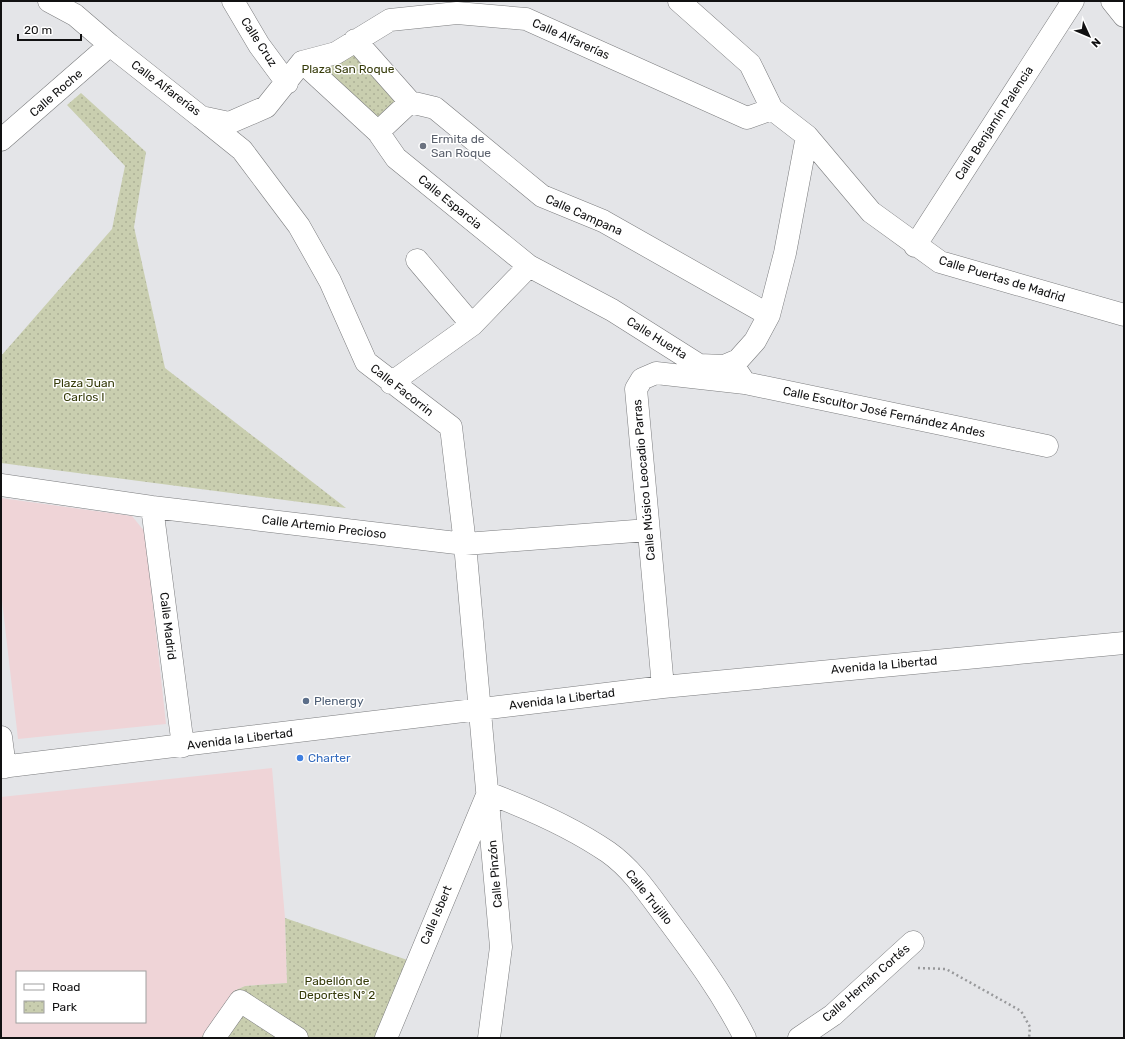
<svg xmlns="http://www.w3.org/2000/svg" width="1125" height="1039" viewBox="0 0 1125 1039" font-family="Rubik,sans-serif">
  <style>
    .education { fill: #efd4d7; fill-rule: evenodd }
    .park { fill: url(#park-dots) }
    .lines { fill: none; stroke-linecap: round; stroke-linejoin: round }
    .minor-casing { stroke: #7b7c7e; stroke-width: 23 }
    .path { stroke: #98999b; stroke-width: 2.5; stroke-dasharray: 2 3; stroke-linecap: butt }
    .minor { stroke: #fff; stroke-width: 22 }
    .worship-dot { fill: #6b7280; stroke: #fff; stroke-width: 1.5 }
    .service-dot { fill: #5c6f8a; stroke: #fff; stroke-width: 1.5 }
    .shop-dot { fill: #3f7fe0; stroke: #fff; stroke-width: 1.5 }
    .labels { text-anchor: middle; stroke-width: 3; stroke-linejoin: round; paint-order: stroke }
    .street-label { font-size: 12px; fill: #111112; stroke: #fff }
    .park-label { font-size: 12px; fill: #363b0a; stroke: #fff }
    .worship-label { font-size: 12px; fill: #5b616d; stroke: #fff; text-anchor: start }
    .service-label { font-size: 12px; fill: #4e5e75; stroke: #fff; text-anchor: start }
    .shop-label { font-size: 12px; fill: #366cbe; stroke: #fff; text-anchor: start }
  </style>
  <defs>
    <pattern id="park-dots" width="8" height="8" patternUnits="userSpaceOnUse"><rect width="8" height="8" fill="#c9ceaf"/><path d="M2 2h.1M6 6h.1" fill="none" stroke="#acb096" stroke-width="1.8" stroke-linecap="round"/></pattern>
  </defs>
  <rect width="100%" height="100%" fill="#e4e5e8"/>
  <!-- education -->
  <path class="education" d="M 1,498 L 132,516 L 145,532 L 166,724 L 18,739 L 1,592 Z
    M 272,768 L 285,918 L 287,983 L 245,986 L 234,991 L 201,1038 L 1,1038 L 1,797 ZM 17,972 L 145,972 L 145,1022 L 17,1022 Z"/>
  <!-- park -->
  <path class="park" d="M 355,40 L 408,104 L 381,130 L 306,61 Z
    M 81,93 L 146,152 L 134,227 L 165,368 L 346,508 L 1,463 L 1,356 L 112,229 L 125,166 L 67,105 Z
    M 285,918 L 419,964 L 387,1038 L 201,1038 L 234,991 L 245,986 L 287,983 Z"/>
  <g class="lines">
    <!-- minor casing -->
    <g class="minor-casing">
      <path id="minor" d="M 49,1 L 75,15 L 110,45 L 201,117 L 229,123 L 266,107 L 302,62 L 336,53 L 390,20 L 457,13 L 526,19 L 747,118 L 772,109
        M 233,1 L 259,45 L 287,83
        M 679,1 L 750,64 L 772,109 L 807,136 L 871,212 L 940,262 L 1124,315
        M 1112,1 L 1124,16
        M 302,62 L 378,132 L 410,102 L 355,40
        M 410,102 L 435,108 L 542,196 L 603,221 L 769,315
        M 201,117 L 242,150 L 299,226 L 330,281 L 366,362 L 451,427 L 465,544 L 501,947 L 489,1038
        M 378,132 L 396,158 L 529,266 L 612,310 L 699,365 L 724,366 L 738,360 L 755,341 L 769,315 L 785,253 L 807,136
        M 1,140 L 110,45
        M 915,246 L 1073,1
        M 417,260 L 472,325
        M 737,371 L 745,383 L 1047,446
        M 391,383 L 472,325 L 529,266
        M 1,485 L 152,507 L 465,544 L 648,530
        M 152,507 L 183,746
        M 663,687 L 636,389 L 642,379 L 656,373 L 745,383
        M 1,737 L 5,767
        M 1,767 L 663,687 L 1124,643
        M 214,1038 L 240,1001 L 297,1038
        M 386,1038 L 488,793 C 528,808 573,828 608,852 C 632,869 648,893 665,916 C 694,955 723,994 745,1038
        M 799,1038 L 833,1015 L 913,942"/>
    </g>
    <!-- path -->
    <path class="path" d="M 918,968 L 946,969 L 1021,1011 L 1030,1027 L 1029,1038"/>
    <!-- minor -->
    <use href="#minor" class="minor"/>
  </g>
  <!-- markers -->
  <circle class="worship-dot" cx="423" cy="146" r="4"/>
  <circle class="service-dot" cx="306" cy="701" r="4"/>
  <circle class="shop-dot" cx="300" cy="758" r="4"/>
  <g class="labels">
    <!-- street labels -->
    <g class="street-label">
      <text transform="translate(571 39) rotate(24)" y="4">Calle Alfarerías</text>
      <text transform="translate(259 42) rotate(57)" y="4">Calle Cruz</text>
      <text transform="translate(166 88) rotate(37)" y="4">Calle Alfarerías</text>
      <text transform="translate(56 93) rotate(-41)" y="4">Calle Roche</text>
      <text transform="translate(994 123) rotate(-57)" y="4">Calle Benjamín Palencia</text>
      <text transform="translate(450 202) rotate(39)" y="4">Calle Esparcia</text>
      <text transform="translate(584 215) rotate(24)" y="4">Calle Campana</text>
      <text transform="translate(1002 279) rotate(17)" y="4">Calle Puertas de Madrid</text>
      <text transform="translate(657 338) rotate(32)" y="4">Calle Huerta</text>
      <text transform="translate(402 390) rotate(38)" y="4">Calle Facorrin</text>
      <text transform="translate(884 412) rotate(12)" y="4">Calle Escultor José Fernández Andes</text>
      <text transform="translate(644 480) rotate(-95)" y="4">Calle Músico Leocadio Parras</text>
      <text transform="translate(324 527) rotate(7)" y="4">Calle Artemio Precioso</text>
      <text transform="translate(168 626) rotate(83)" y="4">Calle Madrid</text>
      <text transform="translate(884 665) rotate(-5)" y="4">Avenida la Libertad</text>
      <text transform="translate(562 699) rotate(-7)" y="4">Avenida la Libertad</text>
      <text transform="translate(240 739) rotate(-7)" y="4">Avenida la Libertad</text>
      <text transform="translate(495 874) rotate(-95)" y="4">Calle Pinzón</text>
      <text transform="translate(649 897) rotate(51)" y="4">Calle Trujillo</text>
      <text transform="translate(436 915) rotate(-67)" y="4">Calle Isbert</text>
      <text transform="translate(866 983) rotate(-41)" y="4">Calle Hernán Cortés</text>
    </g>
    <!-- park labels -->
    <g class="park-label">
      <text x="348" y="73">Plaza San Roque</text>
      <text x="84" y="387">Plaza Juan<tspan x="84" dy="14">Carlos I</tspan></text>
      <text x="337" y="985">Pabellón de<tspan x="337" dy="14">Deportes Nº 2</tspan></text>
    </g>
    <!-- worship labels -->
    <g class="worship-label">
      <text x="431" y="143">Ermita de<tspan x="431" dy="14">San Roque</tspan></text>
    </g>
    <!-- service labels -->
    <g class="service-label">
      <text x="314" y="705">Plenergy</text>
    </g>
    <!-- shop labels -->
    <g class="shop-label">
      <text x="308" y="762">Charter</text>
    </g>
  </g>
  <!-- border -->
  <rect width="1125" height="1039" fill="none" stroke="#111112" stroke-width="4"/>
  <!-- legend -->
  <rect x="16" y="971" width="130" height="52" fill="#ffffff" stroke="#a0a0a0"/>
  <rect x="24" y="984" width="20" height="6" fill="#ffffff" stroke="#a0a0a0"/>
  <text x="52" y="991" font-size="12" fill="#111112">Road</text>
  <rect x="24" y="1001" width="20" height="12" fill="url(#park-dots)" stroke="#a0a0a0"/>
  <text x="52" y="1011" font-size="12" fill="#111112">Park</text>
  <!-- north arrow -->
  <g transform="translate(1089 36) rotate(134)" stroke="#ffffff" stroke-width="3" paint-order="stroke">
  <path d="M0-3L7 15L0 10L-7 15Z" fill="#111112"/>
  <text y="-6" font-size="11" font-weight="bold" text-anchor="middle" fill="#111112">N</text>
  </g>
  <!-- scale -->
  <path d="M18 34v6h63v-6" fill="none" stroke="#111112" stroke-width="2"/>
  <text x="24" y="34" font-size="12" fill="#111112" stroke="#ffffff" stroke-width="3" paint-order="stroke">20 m</text>
</svg>
